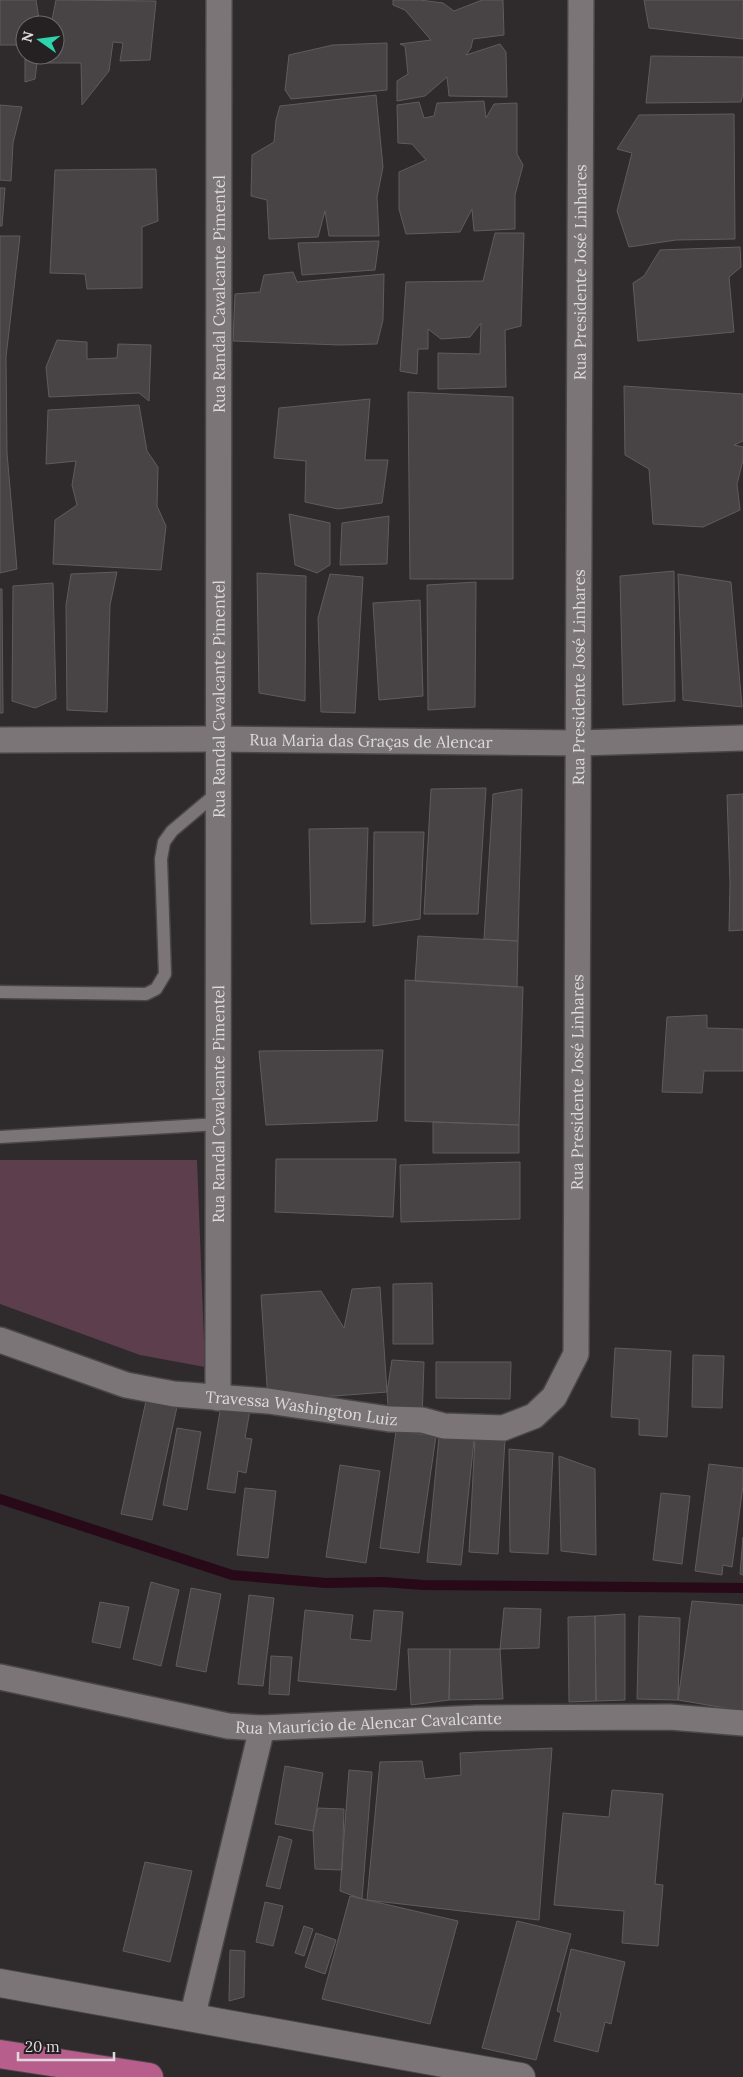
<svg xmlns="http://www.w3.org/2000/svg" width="743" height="2077" viewBox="0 0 743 2077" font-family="Lora,serif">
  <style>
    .green { fill: #5d3e4c }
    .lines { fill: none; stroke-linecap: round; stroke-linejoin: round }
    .stream { stroke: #270918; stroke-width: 10 }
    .building { fill: #484345; stroke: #615b5d }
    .service-casing { stroke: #4a4648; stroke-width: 15 }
    .minor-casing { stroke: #4a4648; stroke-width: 28 }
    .tertiary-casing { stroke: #4a4648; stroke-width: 30 }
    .trunk-casing { stroke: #4a4648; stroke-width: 30 }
    .service { stroke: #7b7577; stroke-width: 12 }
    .minor { stroke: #7b7577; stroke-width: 25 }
    .tertiary { stroke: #7b7577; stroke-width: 28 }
    .trunk { stroke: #b85e8c; stroke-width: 28 }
    .labels { text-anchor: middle; stroke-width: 4.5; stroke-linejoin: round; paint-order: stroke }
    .street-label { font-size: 16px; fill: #dddadb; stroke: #252022 }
  </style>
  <rect width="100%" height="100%" fill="#2f2a2c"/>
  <!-- green -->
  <path class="green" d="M 0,1160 L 197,1160 L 205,1367 L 140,1355 L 0,1304 Z"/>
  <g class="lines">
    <!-- stream -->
    <path class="stream" d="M 0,1499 L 232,1575 L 326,1583 L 383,1582 L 423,1585 L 743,1588"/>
  </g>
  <!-- building -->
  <path class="building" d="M 0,0 L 36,0 L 40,25 L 25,25 L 25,45 L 0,45 Z
    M 56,0 L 156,1 L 150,60 L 120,61 L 123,43 L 113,42 L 109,71 L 82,105 L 81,63 L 46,63 L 47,55 L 55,55 L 55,25 L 51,25 Z
    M 393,0 L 420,0 L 443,3 L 454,11 L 482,0 L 503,0 L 504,35 L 473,39 L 471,48 L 466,55 L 500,44 L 506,52 L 507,97 L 449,96 L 447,77 L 425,96 L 397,101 L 397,81 L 408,74 L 405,46 L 400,44 L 431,40 L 405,10 L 393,5 Z
    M 644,0 L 743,0 L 743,39 L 649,28 Z
    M 387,43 L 387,90 L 291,99 L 285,90 L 289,55 L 333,45 Z
    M 25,55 L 38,55 L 35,79 L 25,82 Z
    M 651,56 L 743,57 L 743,93 L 741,102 L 646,103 Z
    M 376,95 L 383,167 L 377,197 L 379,236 L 329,236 L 325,211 L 318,237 L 269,239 L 267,200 L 251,196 L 252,155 L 274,142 L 276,120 L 280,106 Z
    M 484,101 L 486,118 L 494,104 L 517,103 L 517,154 L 523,165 L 515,195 L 515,229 L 474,231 L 472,209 L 460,232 L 406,234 L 399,209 L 399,172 L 426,160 L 412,144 L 398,143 L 397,105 L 419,102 L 424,118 L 434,116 L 437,103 Z
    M 0,105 L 22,107 L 13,143 L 11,181 L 0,180 Z
    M 734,114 L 735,239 L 676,240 L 629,247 L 617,211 L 632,153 L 617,149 L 639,115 Z
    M 156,169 L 158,221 L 142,227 L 142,288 L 87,289 L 85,274 L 50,273 L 55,170 Z
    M 0,188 L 5,188 L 2,226 L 0,226 Z
    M 495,233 L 524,233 L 521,326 L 505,330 L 506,387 L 438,389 L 438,353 L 480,354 L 481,323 L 470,337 L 441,339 L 428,329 L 428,349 L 418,349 L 417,374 L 400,371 L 406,282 L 483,281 Z
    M 0,236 L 20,236 L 6,357 L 7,453 L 17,569 L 0,573 Z
    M 379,241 L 375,270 L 302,275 L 298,243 Z
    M 740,247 L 741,267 L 729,277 L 734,332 L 638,341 L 633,283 L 644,276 L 660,250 Z
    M 293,272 L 297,282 L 384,274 L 383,320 L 377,344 L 340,345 L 233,341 L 235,294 L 260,292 L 264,275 Z
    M 57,340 L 87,342 L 87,359 L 117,358 L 118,344 L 151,345 L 149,401 L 139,393 L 49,397 L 46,367 Z
    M 624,386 L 743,394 L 743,441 L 734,445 L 743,447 L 743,460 L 737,484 L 740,510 L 703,527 L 653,524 L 649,469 L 625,455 Z
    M 408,392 L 513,397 L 513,579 L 410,579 Z
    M 370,399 L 365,460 L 388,460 L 382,503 L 338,509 L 305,502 L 306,461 L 274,458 L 279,408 Z
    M 139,405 L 147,451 L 158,467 L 157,506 L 166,526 L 161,570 L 53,564 L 55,520 L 77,505 L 72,485 L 76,461 L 46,464 L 48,410 Z
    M 289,514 L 330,523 L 330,565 L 317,573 L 295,565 Z
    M 389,516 L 387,564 L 340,565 L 342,523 Z
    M 674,571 L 675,701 L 623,705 L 620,576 Z
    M 117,572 L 110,605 L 107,712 L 67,710 L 66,605 L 71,574 Z
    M 257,573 L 306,576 L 305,701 L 259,693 Z
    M 330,574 L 363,577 L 355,713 L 321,712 L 318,618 Z
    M 678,574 L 731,582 L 742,707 L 683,700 Z
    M 476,582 L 475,707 L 428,710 L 427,585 Z
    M 53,583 L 56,699 L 35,708 L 12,701 L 13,586 Z
    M 0,589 L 2,589 L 3,713 L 0,713 Z
    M 420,600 L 423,696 L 379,700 L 373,603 Z
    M 486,788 L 478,914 L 424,914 L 431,789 Z
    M 522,789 L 518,941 L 484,939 L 493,794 Z
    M 743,794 L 743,930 L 729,931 L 730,884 L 727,795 Z
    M 368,828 L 365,922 L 311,924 L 309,829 Z
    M 374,832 L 424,832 L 420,919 L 373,926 Z
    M 418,936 L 518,941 L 517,987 L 415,981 Z
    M 405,980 L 523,987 L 519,1125 L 405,1121 Z
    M 707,1015 L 707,1028 L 743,1029 L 743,1071 L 704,1071 L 702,1093 L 662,1092 L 667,1017 Z
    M 383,1050 L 377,1121 L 266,1125 L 259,1051 Z
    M 433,1122 L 519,1125 L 519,1153 L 433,1153 Z
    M 276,1159 L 396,1159 L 393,1217 L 275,1212 Z
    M 520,1162 L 520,1219 L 401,1222 L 400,1165 Z
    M 432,1283 L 433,1344 L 393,1344 L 393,1284 Z
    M 380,1287 L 387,1392 L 268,1401 L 261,1295 L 321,1291 L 344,1328 L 352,1289 Z
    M 615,1348 L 671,1351 L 667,1437 L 639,1435 L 639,1419 L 611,1417 Z
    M 693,1355 L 724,1356 L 722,1408 L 692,1407 Z
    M 392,1360 L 424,1362 L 422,1420 L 389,1419 L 387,1392 Z
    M 436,1362 L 511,1362 L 510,1399 L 436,1398 Z
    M 146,1401 L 177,1407 L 152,1520 L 121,1514 Z
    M 221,1405 L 250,1410 L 245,1438 L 252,1439 L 246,1473 L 238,1471 L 235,1493 L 207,1489 Z
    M 177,1428 L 201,1432 L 187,1510 L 163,1505 Z
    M 396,1431 L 436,1436 L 419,1553 L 380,1548 Z
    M 439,1437 L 474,1440 L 461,1565 L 427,1562 Z
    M 475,1438 L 505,1440 L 498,1554 L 469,1552 Z
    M 509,1449 L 553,1453 L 548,1554 L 510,1552 Z
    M 559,1456 L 595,1469 L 596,1555 L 561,1551 Z
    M 709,1464 L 743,1468 L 743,1486 L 732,1567 L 723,1565 L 722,1575 L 695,1571 Z
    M 340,1465 L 380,1471 L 366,1563 L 326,1557 Z
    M 245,1488 L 276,1491 L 268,1558 L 237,1555 Z
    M 661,1493 L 690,1496 L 682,1564 L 653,1560 Z
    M 743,1537 L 743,1575 L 740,1574 Z
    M 151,1582 L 179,1590 L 161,1666 L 133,1659 Z
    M 191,1588 L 221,1594 L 206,1672 L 176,1666 Z
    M 249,1595 L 274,1598 L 263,1686 L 238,1684 Z
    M 692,1601 L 743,1605 L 743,1711 L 678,1700 Z
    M 100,1602 L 129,1607 L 120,1648 L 92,1642 Z
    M 504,1608 L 541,1609 L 539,1648 L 500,1649 Z
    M 305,1610 L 353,1615 L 350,1639 L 371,1641 L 374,1610 L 403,1612 L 396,1690 L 298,1681 Z
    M 625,1614 L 625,1700 L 596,1701 L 595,1616 Z
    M 595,1616 L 596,1701 L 569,1702 L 568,1617 Z
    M 639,1616 L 680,1618 L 678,1700 L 637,1699 Z
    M 408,1649 L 450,1649 L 449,1700 L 411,1705 Z
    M 450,1649 L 500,1649 L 503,1699 L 449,1700 Z
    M 271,1656 L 292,1657 L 289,1695 L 269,1694 Z
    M 552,1748 L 539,1920 L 367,1900 L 380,1762 L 422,1761 L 425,1779 L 461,1775 L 460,1753 Z
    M 285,1766 L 323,1773 L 313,1831 L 275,1824 Z
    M 349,1770 L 372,1772 L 362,1899 L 340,1891 Z
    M 612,1790 L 663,1794 L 655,1884 L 663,1885 L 658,1946 L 622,1943 L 624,1911 L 554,1905 L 563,1813 L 609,1817 Z
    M 318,1808 L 344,1809 L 342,1870 L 315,1869 L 313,1831 Z
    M 279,1836 L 292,1840 L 280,1889 L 266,1886 Z
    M 145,1862 L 192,1871 L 170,1962 L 123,1951 Z
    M 350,1896 L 458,1921 L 430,2024 L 322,1999 Z
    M 265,1902 L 283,1906 L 273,1946 L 256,1942 Z
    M 517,1921 L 571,1934 L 536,2060 L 482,2048 Z
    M 304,1926 L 313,1929 L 304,1956 L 295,1953 Z
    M 316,1933 L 336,1940 L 325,1974 L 305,1967 Z
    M 571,1949 L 625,1962 L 611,2024 L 605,2022 L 598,2052 L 554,2041 L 561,2013 L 557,2011 Z
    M 230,1950 L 245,1951 L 244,1997 L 229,2001 Z"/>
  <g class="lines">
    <!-- service casing -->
    <g class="service-casing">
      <path id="service" d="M 0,992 L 146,994 L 156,989 L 165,974 L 161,859 L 164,842 L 172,831 L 217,793
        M 0,1137 L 219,1124"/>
    </g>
    <!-- minor casing -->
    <g class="minor-casing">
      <g id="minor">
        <path id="s1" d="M 0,740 L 218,739 L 579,743 L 743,738"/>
        <path id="s2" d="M 0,1340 L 126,1385 L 174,1394 L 268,1401 L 389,1419 L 422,1420 L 444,1426 L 503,1428 L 534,1416 L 554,1397 L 576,1354 L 581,0"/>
        <path id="s3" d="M 218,1398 L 219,0"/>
        <path id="s4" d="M 0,1677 L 228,1726 L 262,1728 L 477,1718 L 670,1717 L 743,1723"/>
        <path d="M 192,2018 L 262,1728"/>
      </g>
    </g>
    <!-- tertiary casing -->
    <g class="tertiary-casing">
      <path id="tertiary" d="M 0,1983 L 521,2077"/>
    </g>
    <!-- trunk casing -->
    <g class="trunk-casing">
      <path id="trunk" d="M 0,2054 L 149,2077"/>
    </g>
    <!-- service -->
    <use href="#service" class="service"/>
    <!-- minor -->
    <use href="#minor" class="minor"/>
    <!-- tertiary -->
    <use href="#tertiary" class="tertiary"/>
    <!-- trunk -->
    <use href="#trunk" class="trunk"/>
  </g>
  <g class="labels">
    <!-- street labels -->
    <g class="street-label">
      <text dy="6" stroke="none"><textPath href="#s2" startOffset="1705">Rua Presidente José Linhares</textPath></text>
      <text dy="6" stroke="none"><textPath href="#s3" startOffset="1104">Rua Randal Cavalcante Pimentel</textPath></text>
      <text dy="6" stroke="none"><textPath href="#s2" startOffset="1300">Rua Presidente José Linhares</textPath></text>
      <text dy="6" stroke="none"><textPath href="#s3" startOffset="699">Rua Randal Cavalcante Pimentel</textPath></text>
      <text dy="6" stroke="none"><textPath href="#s1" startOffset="371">Rua Maria das Graças de Alencar</textPath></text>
      <text dy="6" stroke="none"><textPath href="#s2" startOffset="895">Rua Presidente José Linhares</textPath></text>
      <text dy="6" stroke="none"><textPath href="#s3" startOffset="294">Rua Randal Cavalcante Pimentel</textPath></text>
      <text dy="6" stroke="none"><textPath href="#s2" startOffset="311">Travessa Washington Luiz</textPath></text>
      <text dy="6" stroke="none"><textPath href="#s4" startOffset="374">Rua Maurício de Alencar Cavalcante</textPath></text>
    </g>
  </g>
  <!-- north arrow -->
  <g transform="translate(40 40) rotate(284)"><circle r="24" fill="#252022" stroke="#6f6a6c"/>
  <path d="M0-4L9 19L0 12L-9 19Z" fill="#2ed4ab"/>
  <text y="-8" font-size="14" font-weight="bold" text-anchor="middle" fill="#dddadb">N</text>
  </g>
  <!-- scale -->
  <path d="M18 2052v8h96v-8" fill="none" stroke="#dddadb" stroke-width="2.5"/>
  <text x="25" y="2052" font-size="15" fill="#dddadb" stroke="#252022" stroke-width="4" paint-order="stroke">20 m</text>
</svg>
